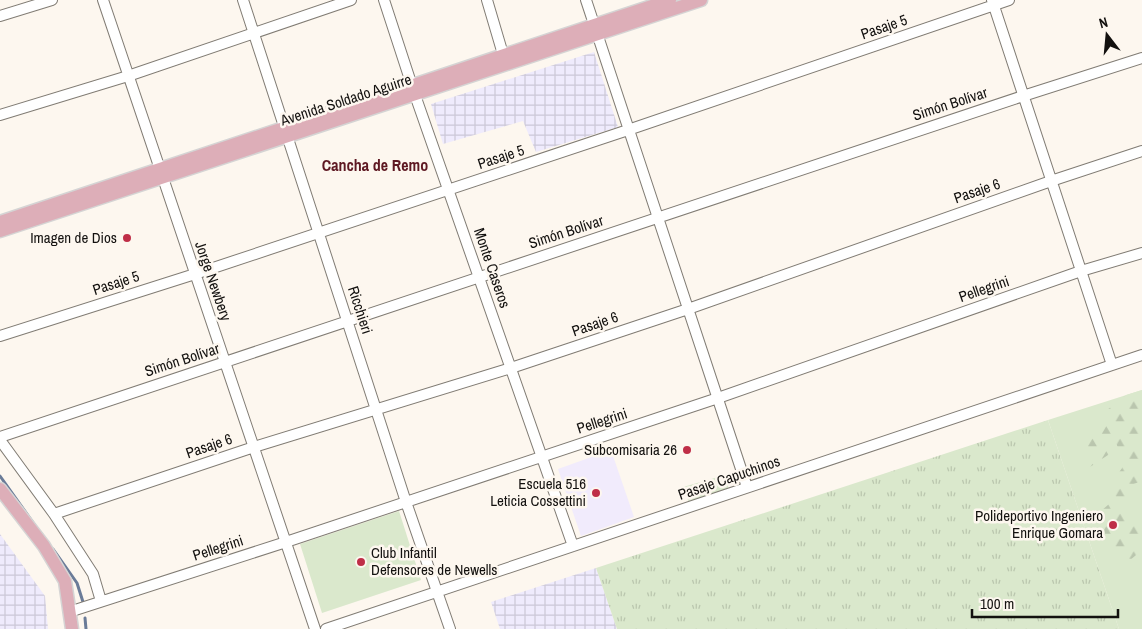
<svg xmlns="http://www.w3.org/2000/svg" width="1142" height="629" viewBox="0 0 1142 629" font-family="'Archivo Narrow',sans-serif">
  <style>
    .industrial { fill: url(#industrial-grid) }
    .education { fill: #f1ebfc }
    .grass { fill: #dae8cc }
    .forest { fill: url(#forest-firs) }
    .park { fill: url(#park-tufts) }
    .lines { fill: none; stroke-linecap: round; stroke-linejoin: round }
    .stream { stroke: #6a7b98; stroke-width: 3 }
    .minor-casing { stroke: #817c74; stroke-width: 12 }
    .major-casing { stroke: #d5d4d4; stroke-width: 15 }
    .minor { stroke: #fff; stroke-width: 10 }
    .major { stroke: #ddaeb8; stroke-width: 12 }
    .poi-dot { fill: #bf2e47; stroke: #fdf7ef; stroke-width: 2 }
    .labels { text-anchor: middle; stroke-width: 5; stroke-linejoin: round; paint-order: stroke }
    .street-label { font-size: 15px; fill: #13110f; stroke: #fdf7ef }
    .poi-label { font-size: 15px; fill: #13110f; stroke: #fdf7ef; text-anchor: end }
    .neighbourhood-label { font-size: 16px; font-weight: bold; fill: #5e1822; stroke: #fdf7ef }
  </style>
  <defs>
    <pattern id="industrial-grid" width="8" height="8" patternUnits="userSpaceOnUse" patternTransform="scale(1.25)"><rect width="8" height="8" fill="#efebfd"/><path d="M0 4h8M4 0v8" fill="none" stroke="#ccc8d8"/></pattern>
    <pattern id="forest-firs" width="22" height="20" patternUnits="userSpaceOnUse" patternTransform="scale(1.25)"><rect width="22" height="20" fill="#dae8cc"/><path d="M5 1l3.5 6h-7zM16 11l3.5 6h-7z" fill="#bac6ae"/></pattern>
    <pattern id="park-tufts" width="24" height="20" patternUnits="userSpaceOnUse" patternTransform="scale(1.25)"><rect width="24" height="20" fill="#dae8cc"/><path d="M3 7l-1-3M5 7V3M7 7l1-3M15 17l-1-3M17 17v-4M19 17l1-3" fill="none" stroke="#bac6ae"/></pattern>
  </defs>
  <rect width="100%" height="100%" fill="#fdf7ef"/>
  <!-- industrial -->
  <path class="industrial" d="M 594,52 L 618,127 L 536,152 L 523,121 L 443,144 L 431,104 Z
    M 0,534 L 45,596 L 48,629 L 0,629 Z
    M 596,568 L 617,629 L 500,629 L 491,602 Z"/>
  <!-- education -->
  <path class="education" d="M 611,450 L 634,517 L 581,536 L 558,469 Z"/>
  <!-- grass -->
  <path class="grass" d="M 1142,390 L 1142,629 L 1119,629 L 1048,420 Z
    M 725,475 L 729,490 L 689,503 L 683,487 Z
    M 399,511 L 421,580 L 322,613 L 300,544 Z"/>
  <!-- forest -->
  <path class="forest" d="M 1142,390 L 1142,481 L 1125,487 L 1130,515 L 1136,523 L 1142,520 L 1142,550 L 1129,561 L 1106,541 L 1101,511 L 1116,498 L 1112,482 L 1125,464 L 1116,443 L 1108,455 L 1087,469 L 1088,437 L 1107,410 L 1126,395 Z"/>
  <!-- park -->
  <path class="park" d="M 1048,420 L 1119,629 L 617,629 L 596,568 Z"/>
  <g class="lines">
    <!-- stream -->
    <path class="stream" d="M 0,476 L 34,524
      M 53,549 L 77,583 L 83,602
      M 85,618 L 86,629"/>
    <!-- minor casing -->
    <g class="minor-casing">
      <path id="minor" d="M 103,0 L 315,629
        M 243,0 L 406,502 L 450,629
        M 384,0 L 415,95 L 573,546
        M 487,0 L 505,61
        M 586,0 L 747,487
        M 992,0 L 1112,365
        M 0,16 L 52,0
        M 0,115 L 128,76 L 351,0
        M 0,336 L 195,274 L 628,130 L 1009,0
        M 0,437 L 1023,96 L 1142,58
        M 0,440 L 54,514 L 93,574 L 101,601
        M 54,514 L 254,447 L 511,368 L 688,309 L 1051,181 L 1142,151
        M 69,612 L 286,542 L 718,398 L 1081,271 L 1142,253
        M 326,629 L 1142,355"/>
    </g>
    <!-- major casing -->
    <g class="major-casing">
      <path id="major" d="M 0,222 L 670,0
        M 0,231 L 701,0
        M 0,489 L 44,546 L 65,581 L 72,629"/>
    </g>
    <!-- minor -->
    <use href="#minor" class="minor"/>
    <!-- major -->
    <use href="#major" class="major"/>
  </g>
  <!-- markers -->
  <g class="poi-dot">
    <circle cx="127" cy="238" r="5"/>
    <circle cx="687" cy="450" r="5"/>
    <circle cx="596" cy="493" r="5"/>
    <circle cx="1113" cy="525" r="5"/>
    <circle cx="361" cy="562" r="5"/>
  </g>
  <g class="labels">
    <!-- street labels -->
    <g class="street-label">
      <text transform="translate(884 27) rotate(-19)" y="5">Pasaje 5</text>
      <text transform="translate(346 100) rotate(-18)" y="5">Avenida Soldado Aguirre</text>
      <text transform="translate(950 104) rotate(-18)" y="5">Simón Bolívar</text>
      <text transform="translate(501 157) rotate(-18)" y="5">Pasaje 5</text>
      <text transform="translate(977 191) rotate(-19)" y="5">Pasaje 6</text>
      <text transform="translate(566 232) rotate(-18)" y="5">Simón Bolívar</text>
      <text transform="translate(492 268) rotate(71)" y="5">Monte Caseros</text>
      <text transform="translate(213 281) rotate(71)" y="5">Jorge Newbery</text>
      <text transform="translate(116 283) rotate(-18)" y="5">Pasaje 5</text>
      <text transform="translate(984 289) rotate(-19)" y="5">Pellegrini</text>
      <text transform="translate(360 310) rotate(72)" y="5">Ricchieri</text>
      <text transform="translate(595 324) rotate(-19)" y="5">Pasaje 6</text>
      <text transform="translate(182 360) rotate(-18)" y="5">Simón Bolívar</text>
      <text transform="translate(602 421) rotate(-18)" y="5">Pellegrini</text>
      <text transform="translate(209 446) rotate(-19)" y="5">Pasaje 6</text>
      <text transform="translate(729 478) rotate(-19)" y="5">Pasaje Capuchinos</text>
      <text transform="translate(218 548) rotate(-18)" y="5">Pellegrini</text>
    </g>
    <!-- poi labels -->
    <g class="poi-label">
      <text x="117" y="243">Imagen de Dios</text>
      <text x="677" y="455">Subcomisaria 26</text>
      <text x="586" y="489">Escuela 516<tspan x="586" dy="17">Leticia Cossettini</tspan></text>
      <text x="1103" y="521">Polideportivo Ingeniero<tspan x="1103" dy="17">Enrique Gomara</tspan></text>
      <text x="371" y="558" text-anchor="start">Club Infantil<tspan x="371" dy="17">Defensores de Newells</tspan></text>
    </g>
    <!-- neighbourhood labels -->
    <g class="neighbourhood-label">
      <text x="375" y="171">Cancha de Remo</text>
    </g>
  </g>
  <!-- north arrow -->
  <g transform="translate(1107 35) rotate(344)" stroke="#fdf7ef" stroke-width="4" paint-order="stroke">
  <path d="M0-4L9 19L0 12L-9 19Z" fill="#13110f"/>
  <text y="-8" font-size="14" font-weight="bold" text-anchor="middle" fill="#13110f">N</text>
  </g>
  <!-- scale -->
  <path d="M972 609v8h146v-8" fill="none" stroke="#13110f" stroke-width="2.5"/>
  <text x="980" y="609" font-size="15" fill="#13110f" stroke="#fdf7ef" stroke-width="4" paint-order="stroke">100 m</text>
</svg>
